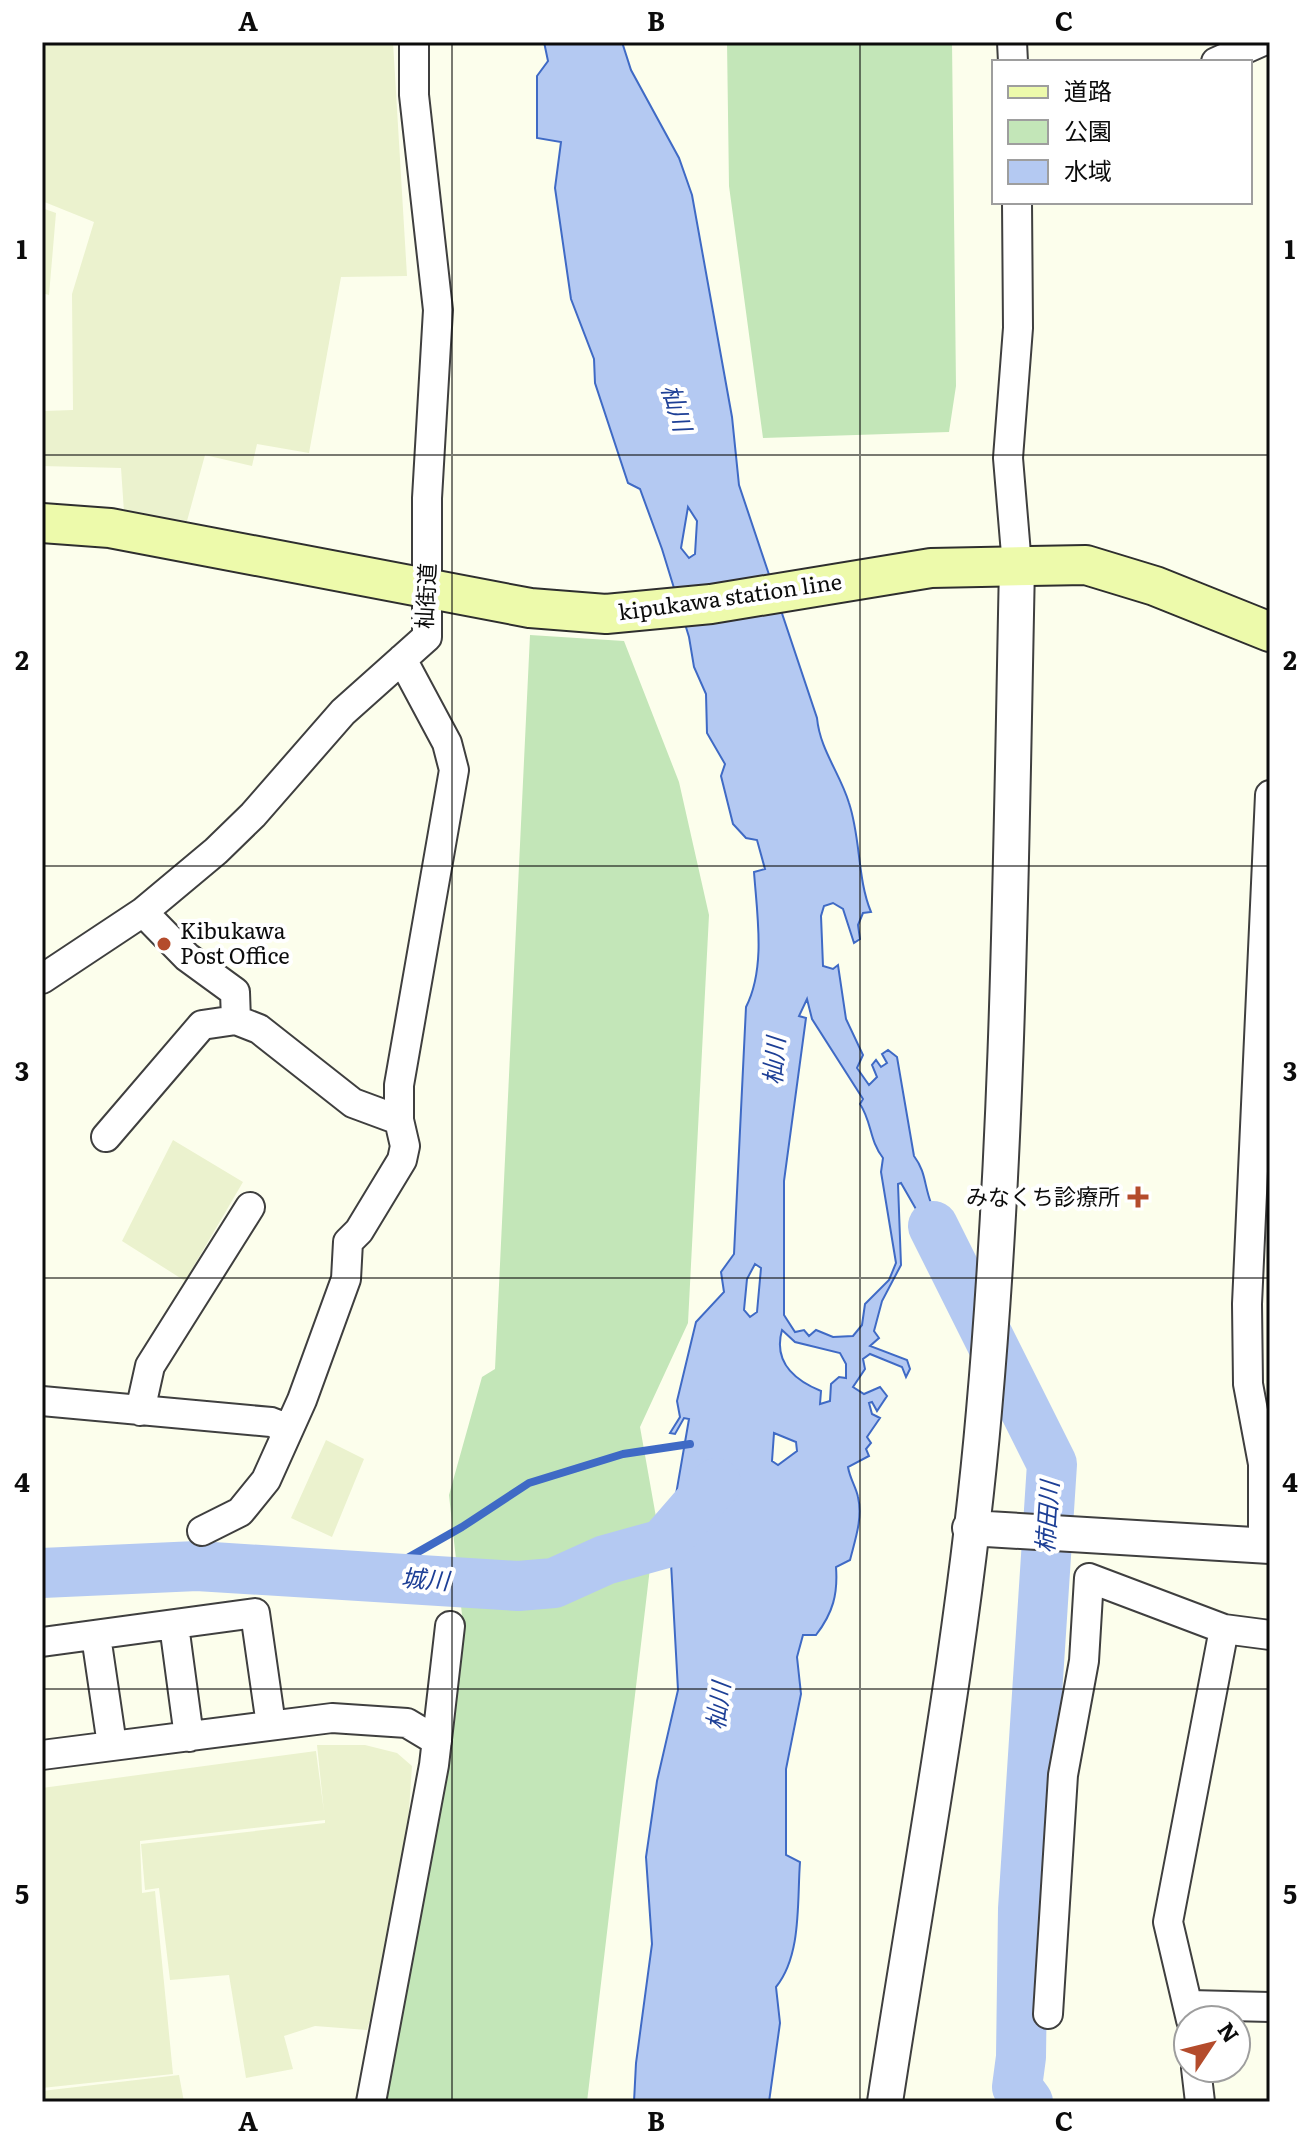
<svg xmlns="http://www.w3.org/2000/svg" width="1312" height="2144" viewBox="0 0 1312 2144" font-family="Literata,'Noto Sans JP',serif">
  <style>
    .farmland { fill: #ebf2ce }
    .green { fill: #c3e6b8 }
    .water { fill: #b4c9f2; stroke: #3f6ac5; stroke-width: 2; fill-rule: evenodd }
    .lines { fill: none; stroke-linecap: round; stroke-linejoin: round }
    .stream { stroke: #3f6ac5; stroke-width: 8 }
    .river { stroke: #b4c9f2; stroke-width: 50 }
    .minor-casing { stroke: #3f3f3f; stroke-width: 32 }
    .tertiary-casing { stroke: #3f3f3f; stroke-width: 38 }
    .secondary-casing { stroke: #2e2e2e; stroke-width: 42 }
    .minor { stroke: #fff; stroke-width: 28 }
    .tertiary { stroke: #fff; stroke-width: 34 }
    .secondary { stroke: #edfaab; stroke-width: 38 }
    .grid { fill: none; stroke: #0c0c0c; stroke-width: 2; stroke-opacity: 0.55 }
    .poi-dot { fill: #b44c2c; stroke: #fff; stroke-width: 3 }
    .labels { text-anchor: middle; stroke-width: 8; stroke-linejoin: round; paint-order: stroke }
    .street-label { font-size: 22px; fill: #0c0c0c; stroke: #fff }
    .poi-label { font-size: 22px; fill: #0c0c0c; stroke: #fff; text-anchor: start }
    .water-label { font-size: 24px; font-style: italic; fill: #1d3f96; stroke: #fff }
    .neatline { fill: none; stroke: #0c0c0c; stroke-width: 3 }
    .grid-label { font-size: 26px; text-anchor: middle; font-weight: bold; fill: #0c0c0c }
  </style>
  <rect width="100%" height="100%" fill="#fcfeec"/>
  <!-- farmland -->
  <path class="farmland" d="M 61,42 L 393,42 L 407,276 L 341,277 L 309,453 L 257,444 L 252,466 L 205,455 L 187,521 L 124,512 L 121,468 L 42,466 L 44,411 L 73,410 L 72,294 L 94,222 L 42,201 L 42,47 Z
    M 42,208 L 56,213 L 49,295 L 42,293 Z
    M 173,1140 L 243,1182 L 185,1281 L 122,1241 Z
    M 326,1440 L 364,1459 L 332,1537 L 291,1518 Z
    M 317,1745 L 365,1745 L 397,1753 L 412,1766 L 407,1840 L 384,1970 L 367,2030 L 315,2026 L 284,2036 L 293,2069 L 246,2078 L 229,1975 L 170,1980 L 159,1888 L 145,1890 L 141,1844 L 325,1823 L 325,1820 L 140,1841 L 142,1893 L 155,1891 L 173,2074 L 42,2088 L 42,1788 L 316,1751 L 324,1812 Z
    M 179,2075 L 184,2102 L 42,2102 L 42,2091 Z"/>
  <!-- green -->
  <path class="green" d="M 727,42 L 952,42 L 956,386 L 949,432 L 763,438 L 729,186 Z
    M 530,635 L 624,641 L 679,782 L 709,915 L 688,1323 L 640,1427 L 656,1517 L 587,2102 L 382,2102 L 463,1624 L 449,1495 L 482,1377 L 495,1369 Z"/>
  <!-- water -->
  <path class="water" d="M 544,42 L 622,42 L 631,70 L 679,158 L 692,195 L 732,417 L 739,485 L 817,718 C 820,750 840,773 849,803 C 861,839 857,878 871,912 L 863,913 L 858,925 L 860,939 L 854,943 L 843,909 L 833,903 L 824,906 L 821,916 L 823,966 L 833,969 L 838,965 L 846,1019 L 863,1055 L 857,1068 L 869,1085 L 877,1077 L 872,1065 L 876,1060 L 881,1067 L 887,1063 L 882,1054 L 888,1050 L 897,1057 L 914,1156 C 926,1172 924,1185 931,1203 C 942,1234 969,1256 963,1291 L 901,1183 L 898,1184 L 901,1265 L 882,1301 L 874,1331 L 879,1338 L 870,1346 L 907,1360 L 910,1369 L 906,1377 L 902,1367 L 870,1354 L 863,1359 L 865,1369 L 853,1387 L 864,1394 L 880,1387 L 887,1396 L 877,1411 L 872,1402 L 869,1403 L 872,1414 L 880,1418 L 867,1437 L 871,1443 L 866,1449 L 869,1456 L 848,1467 C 850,1479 856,1487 858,1497 C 863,1518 855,1540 850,1560 L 836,1567 C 838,1594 833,1613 816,1635 L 803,1635 L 797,1657 L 801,1694 L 786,1769 L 786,1855 L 800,1862 C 797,1901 802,1955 776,1987 L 780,2023 L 769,2102 L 634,2102 L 636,2063 L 652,1944 L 646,1857 L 657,1781 L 678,1690 L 671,1563 L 674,1506 L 689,1419 L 684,1418 L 675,1434 L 670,1433 L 680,1417 L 677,1401 L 696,1322 L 724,1292 L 721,1272 L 734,1254 L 746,1007 C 766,968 757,914 754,872 L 765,869 L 757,840 L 746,838 L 733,824 L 721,776 L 725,764 L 707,733 L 706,694 L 694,667 L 689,637 L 662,549 L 640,489 L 628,483 L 595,383 L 594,359 L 571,299 L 555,188 L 561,142 L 537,138 L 537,76 L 548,61 ZM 688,507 L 697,521 L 695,554 L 689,558 L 681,548 ZM 807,999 L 812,1019 L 863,1099 L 860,1104 C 872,1122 869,1140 883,1158 L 881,1172 L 896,1263 L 889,1280 L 865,1304 L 862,1325 L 853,1336 L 833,1337 L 816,1330 L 809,1336 L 804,1330 L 795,1332 L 784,1315 L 784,1181 L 806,1018 L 799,1016 ZM 755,1264 L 761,1268 L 757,1312 L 750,1317 L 744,1310 L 747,1279 ZM 782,1330 L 795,1342 L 840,1353 L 846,1364 L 846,1378 L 839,1377 L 831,1384 L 830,1401 L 820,1404 L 821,1391 C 794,1380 773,1362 782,1330 ZM 774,1433 L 796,1442 L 797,1451 L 778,1465 L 772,1461 Z"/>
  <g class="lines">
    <!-- stream -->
    <path class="stream" d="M 1052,1486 L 1071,1489
      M 374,1577 L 462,1527 L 529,1483 L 623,1454 L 690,1444"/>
    <!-- river -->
    <path class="river" d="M 933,1226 L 1052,1464 L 1023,1909 L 1021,2057 L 1017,2087 L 1028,2102
      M 42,1573 L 197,1566 L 518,1586 L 554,1583 L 605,1560 L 663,1544 L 716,1483"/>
    <!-- minor casing -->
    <g class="minor-casing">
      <path id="minor" d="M 1012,42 L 1013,62
        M 1216,62 L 1261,42
        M 1017,566 L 1008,458 L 1018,328 L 1017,202
        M 143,912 L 187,957 L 235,992 L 236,1020 L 259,1029 L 353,1103 L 399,1120
        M 42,979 L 143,912 L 216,851 L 253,815 L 343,712 L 427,637 L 427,498 L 438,310 L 414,95 L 414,42
        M 106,1137 L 202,1025 L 236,1020
        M 42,1401 L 271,1422 L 289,1429
        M 140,1411 L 150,1366 L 250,1207
        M 202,1531 L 240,1512 L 266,1480 L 302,1400 L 346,1279 L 348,1242 L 359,1231 L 402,1160 L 405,1146 L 399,1120 L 399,1085 L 454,770 L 447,743 L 402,659
        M 1263,1545 L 1263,1464 L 1248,1384 L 1247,1304 L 1270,795
        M 174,1625 L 189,1737
        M 96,1636 L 112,1745
        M 42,1642 L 255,1613 L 271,1725
        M 42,1755 L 332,1718 L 407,1723 L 437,1741
        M 1190,2005 L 1270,2007
        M 1048,2014 L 1063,1775 L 1084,1661 L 1089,1578 L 1224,1629 L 1270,1635
        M 1191,2020 L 1168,1922 L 1224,1629
        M 1196,2068 L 1200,2102
        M 371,2102 L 434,1765 L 450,1626"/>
    </g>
    <!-- tertiary casing -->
    <g class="tertiary-casing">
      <path id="tertiary" d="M 970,1528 L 1270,1546
        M 885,2102 C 920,1872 964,1642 984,1411 C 1009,1130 1011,848 1017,566"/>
    </g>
    <!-- secondary casing -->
    <g class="secondary-casing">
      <path id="secondary" d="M 42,523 L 110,528 L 530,608 L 606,614 L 711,604 L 931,568 L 1086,565 L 1155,586 L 1270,632"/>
    </g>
    <!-- minor -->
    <use href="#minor" class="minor"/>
    <!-- tertiary -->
    <use href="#tertiary" class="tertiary"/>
    <!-- secondary -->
    <use href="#secondary" class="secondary"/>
  </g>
  <!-- grid -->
  <path class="grid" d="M 452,42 L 452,2102M 860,42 L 860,2102M 42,455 L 1270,455M 42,866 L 1270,866M 42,1278 L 1270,1278M 42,1689 L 1270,1689"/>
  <!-- markers -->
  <g class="poi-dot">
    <circle cx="164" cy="944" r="8"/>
    <path d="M1134 1185h8v8h8v8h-8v8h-8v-8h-8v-8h8z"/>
  </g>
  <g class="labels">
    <!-- street labels -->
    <g class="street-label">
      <text transform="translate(426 596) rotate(-87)" y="8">杣街道</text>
      <text transform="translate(730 597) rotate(-8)" y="8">kipukawa station line</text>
    </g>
    <!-- poi labels -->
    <g class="poi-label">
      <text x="180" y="939">Kibukawa<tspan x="180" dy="25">Post Office</tspan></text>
      <text x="1120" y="1205" text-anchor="end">みなくち診療所</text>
    </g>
    <!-- water labels -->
    <g class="water-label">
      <text transform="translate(676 408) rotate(73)" y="8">杣川</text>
      <text transform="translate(775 1061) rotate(-86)" y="8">杣川</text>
      <text transform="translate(1048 1517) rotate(-86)" y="8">柿田川</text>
      <text transform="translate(425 1580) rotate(4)" y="8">城川</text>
      <text transform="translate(719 1706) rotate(-83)" y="8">杣川</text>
    </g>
  </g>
  <!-- border -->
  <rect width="1312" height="2144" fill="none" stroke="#ffffff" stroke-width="88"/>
  <!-- legend -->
  <rect x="992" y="60" width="260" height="144" fill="#ffffff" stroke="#9e9e9e" stroke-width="2"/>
  <rect x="1008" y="86" width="40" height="12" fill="#edfaab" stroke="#9e9e9e" stroke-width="2"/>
  <text x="1064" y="100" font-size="24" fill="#0c0c0c">道路</text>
  <rect x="1008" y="120" width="40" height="24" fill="#c3e6b8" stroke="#9e9e9e" stroke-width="2"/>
  <text x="1064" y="140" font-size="24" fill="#0c0c0c">公園</text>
  <rect x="1008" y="160" width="40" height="24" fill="#b4c9f2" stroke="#9e9e9e" stroke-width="2"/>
  <text x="1064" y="180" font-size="24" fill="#0c0c0c">水域</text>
  <!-- north arrow -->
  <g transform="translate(1212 2044) rotate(55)"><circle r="38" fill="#ffffff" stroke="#9e9e9e" stroke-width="2"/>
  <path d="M0-6L14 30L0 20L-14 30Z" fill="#b44c2c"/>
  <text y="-12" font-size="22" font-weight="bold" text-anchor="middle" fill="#0c0c0c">N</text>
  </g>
  <rect x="44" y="44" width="1224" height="2056" class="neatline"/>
  <g class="grid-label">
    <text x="248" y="31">A</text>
    <text x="656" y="31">B</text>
    <text x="1064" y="31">C</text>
    <text x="22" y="259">1</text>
    <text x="1290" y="259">1</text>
    <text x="22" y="670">2</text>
    <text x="1290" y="670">2</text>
    <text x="22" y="1081">3</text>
    <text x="1290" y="1081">3</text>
    <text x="22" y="1492">4</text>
    <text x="1290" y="1492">4</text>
    <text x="22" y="1904">5</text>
    <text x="1290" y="1904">5</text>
    <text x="248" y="2131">A</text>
    <text x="656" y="2131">B</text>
    <text x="1064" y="2131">C</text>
  </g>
</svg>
